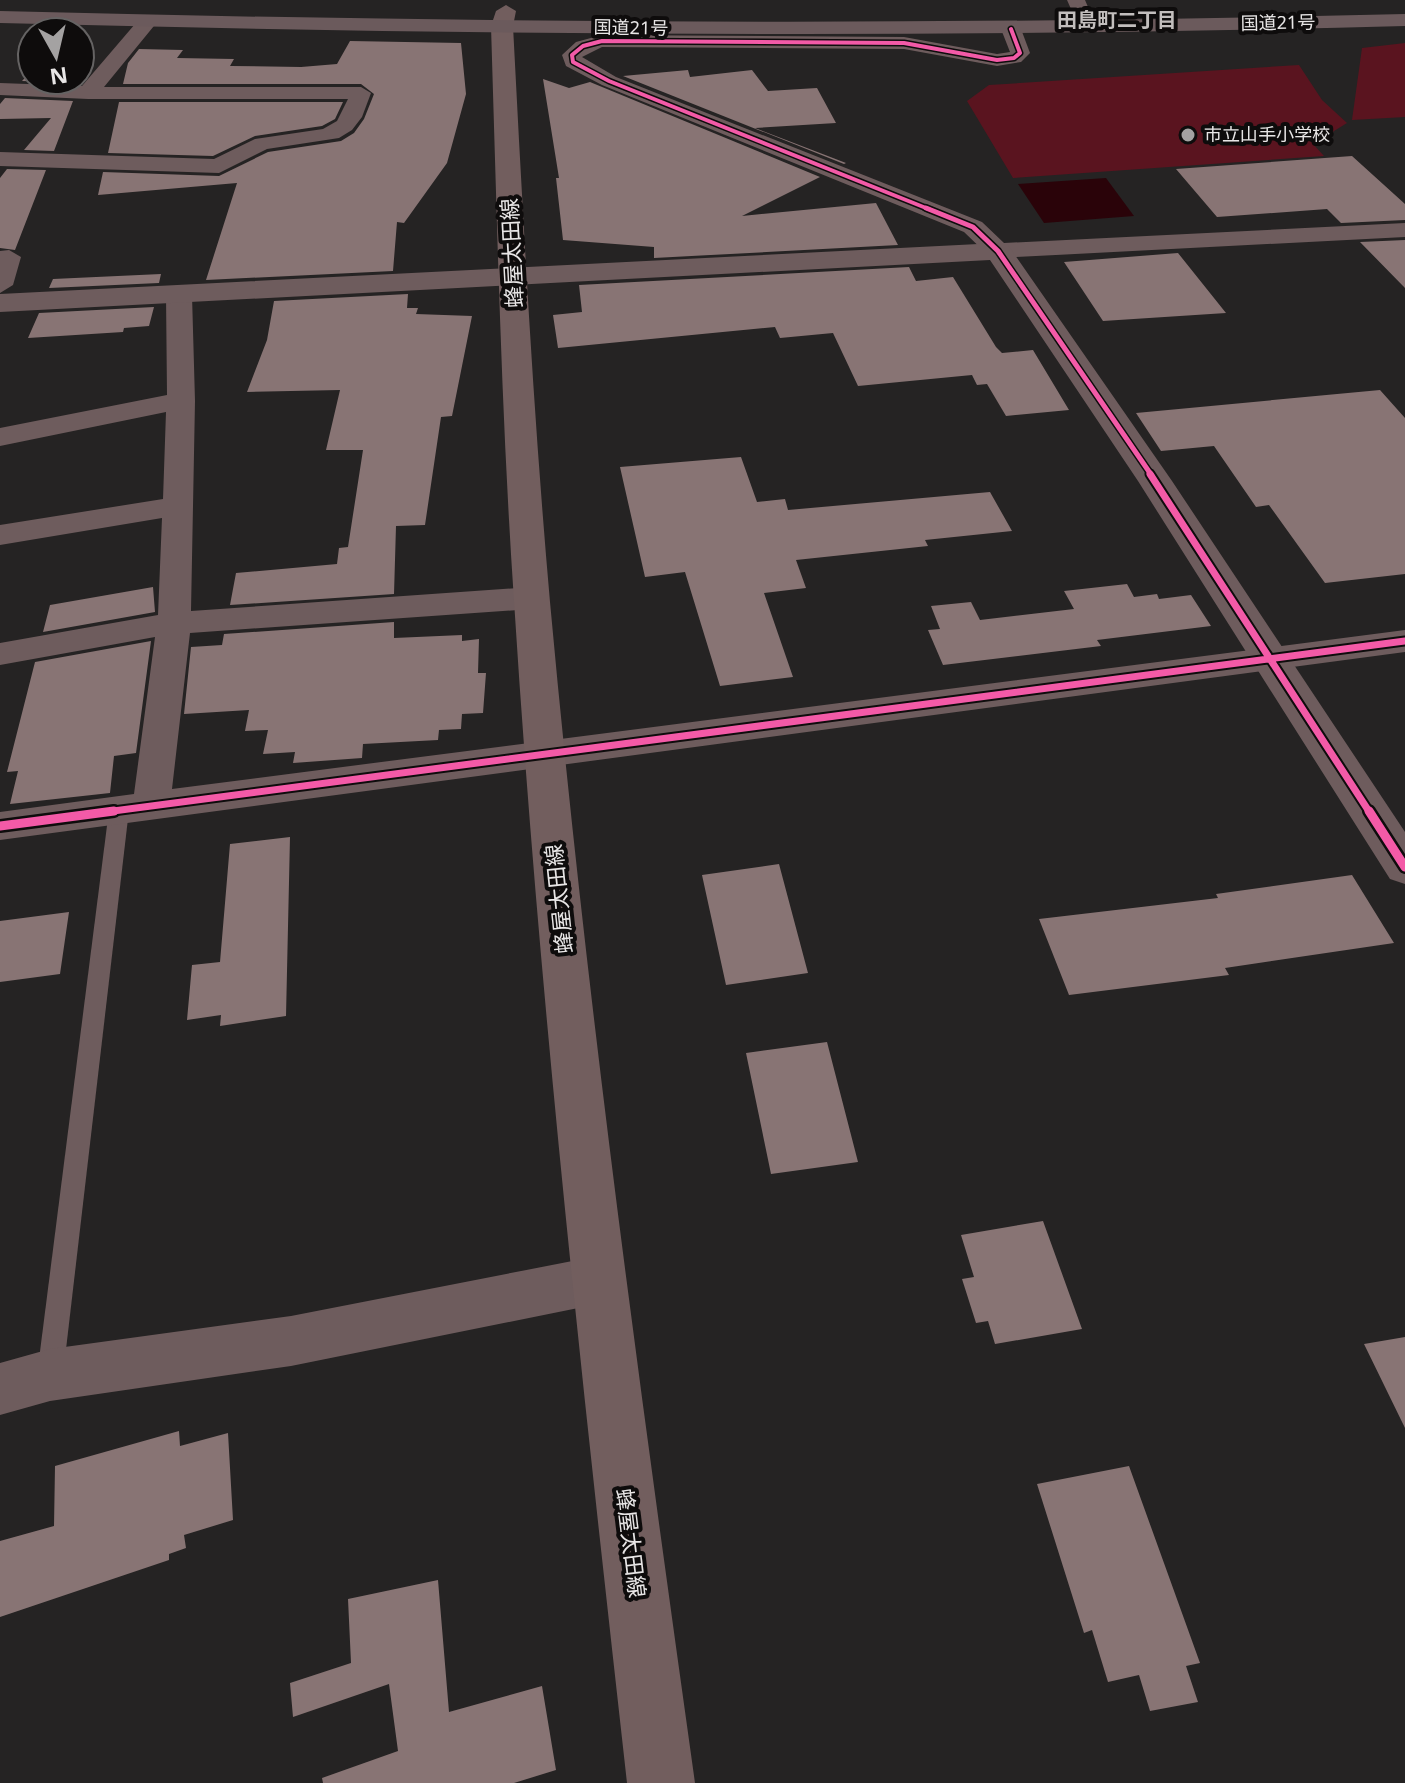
<svg xmlns="http://www.w3.org/2000/svg" width="1405" height="1783" viewBox="0 0 1405 1783" font-family="'Noto Sans','Noto Sans JP',sans-serif">
  <style>
    .green { fill: #5a141f }
    .water { fill: #2a0309 }
    .building { fill: #887474 }
    .lines { fill: none; stroke-linecap: round; stroke-linejoin: round }
    .service { fill: #6e5c5d; fill-rule: evenodd }
    .minor { fill: #6e5c5d; fill-rule: evenodd }
    .tertiary { fill: #6e5c5d; fill-rule: evenodd }
    .secondary { fill: #725e5e; fill-rule: evenodd }
    .trunk { fill: #6b5a5c; fill-rule: evenodd }
    .cycleway-far3-casing { stroke: #0e0c0c; stroke-width: 7 }
    .cycleway-far2-casing { stroke: #0e0c0c; stroke-width: 8 }
    .cycleway-far1-casing { stroke: #0e0c0c; stroke-width: 11 }
    .cycleway-casing { stroke: #0e0c0c; stroke-width: 14 }
    .cycleway-far3 { stroke: #f35aa7; stroke-width: 4 }
    .cycleway-far2 { stroke: #f35aa7; stroke-width: 5 }
    .cycleway-far1 { stroke: #f35aa7; stroke-width: 7 }
    .cycleway { stroke: #f35aa7; stroke-width: 9 }
    .poi-dot { fill: #a4a2a2; stroke: #0e0c0c; stroke-width: 3 }
    .labels { text-anchor: middle; stroke-width: 8; stroke-linejoin: round; paint-order: stroke }
    .far-street-label { font-size: 18px; fill: #e8e6e6; stroke: #0e0c0c }
    .far-poi-label { font-size: 18px; fill: #e8e6e6; stroke: #0e0c0c; text-anchor: start }
    .far-neighbourhood-label { font-size: 20px; font-weight: bold; fill: #c2bebd; stroke: #0e0c0c }
    .street-label { font-size: 22px; fill: #e8e6e6; stroke: #0e0c0c }
  </style>
  <rect width="100%" height="100%" fill="#252323"/>
  <!-- green -->
  <path class="green" d="M 1405,43 L 1405,117 L 1352,120 L 1362,48 Z
    M 1299,65 L 1322,100 L 1347,123 L 1313,144 L 1324,156 L 1013,178 L 967,101 L 989,85 Z"/>
  <!-- water -->
  <path class="water" d="M 1106,178 L 1134,216 L 1044,223 L 1018,184 Z"/>
  <!-- building -->
  <path class="building" d="M 350,41 L 461,43 L 466,94 L 447,163 L 404,223 L 397,222 L 393,271 L 206,280 L 237,183 L 98,195 L 103,172 L 219,176 L 268,152 L 341,141 L 354,133 L 364,119 L 374,94 L 361,84 L 123,84 L 128,63 L 139,49 L 183,50 L 177,58 L 234,59 L 230,66 L 301,67 L 337,64 Z
    M 80,50 L 93,50 L 80,83 L 22,81 L 32,70 L 32,80 L 80,80 Z
    M 688,70 L 690,77 L 752,70 L 768,91 L 817,88 L 836,123 L 755,128 L 846,163 L 844,164 L 623,76 Z
    M 543,79 L 569,88 L 590,82 L 820,177 L 742,216 L 876,203 L 898,245 L 654,258 L 654,247 L 563,240 L 556,178 L 559,178 Z
    M 5,98 L 73,101 L 54,151 L 24,150 L 51,118 L 0,119 L 0,104 Z
    M 119,102 L 343,102 L 335,119 L 322,126 L 255,136 L 213,156 L 108,153 Z
    M 1352,156 L 1405,204 L 1405,220 L 1341,223 L 1327,209 L 1217,217 L 1176,169 Z
    M 7,169 L 46,170 L 15,250 L 0,248 L 0,178 Z
    M 1405,240 L 1405,288 L 1360,242 Z
    M 1178,253 L 1226,313 L 1103,321 L 1064,262 Z
    M 909,267 L 916,281 L 953,277 L 996,347 L 1002,353 L 1033,350 L 1069,410 L 1006,416 L 987,384 L 977,385 L 972,375 L 858,386 L 833,333 L 780,338 L 775,327 L 558,348 L 553,315 L 582,312 L 579,285 Z
    M 161,274 L 159,283 L 49,288 L 53,279 Z
    M 408,294 L 407,308 L 418,308 L 416,314 L 472,316 L 452,416 L 441,417 L 425,525 L 396,526 L 394,594 L 230,605 L 236,573 L 337,564 L 339,548 L 348,547 L 363,450 L 326,450 L 340,390 L 247,392 L 267,340 L 274,301 Z
    M 154,307 L 149,326 L 124,328 L 123,332 L 28,338 L 39,313 Z
    M 1380,390 L 1405,418 L 1405,574 L 1325,583 L 1269,505 L 1256,507 L 1214,446 L 1161,451 L 1136,413 Z
    M 741,457 L 757,502 L 785,499 L 788,510 L 990,492 L 1012,531 L 925,540 L 928,546 L 796,560 L 806,588 L 764,593 L 793,677 L 720,686 L 685,572 L 645,577 L 620,467 Z
    M 1127,584 L 1134,597 L 1157,594 L 1159,599 L 1191,595 L 1211,626 L 1097,640 L 1101,646 L 943,665 L 928,630 L 940,629 L 931,606 L 971,602 L 980,620 L 1074,609 L 1064,591 Z
    M 153,587 L 155,612 L 43,632 L 50,605 Z
    M 394,622 L 394,638 L 462,635 L 462,641 L 479,639 L 478,673 L 486,673 L 483,713 L 462,714 L 461,729 L 439,730 L 438,740 L 363,744 L 362,758 L 293,763 L 295,752 L 263,754 L 268,730 L 245,731 L 249,710 L 184,714 L 191,647 L 222,645 L 224,634 Z
    M 151,641 L 136,753 L 114,756 L 110,793 L 10,804 L 18,771 L 7,772 L 35,662 Z
    M 290,837 L 286,1016 L 220,1026 L 221,1015 L 187,1020 L 192,965 L 220,962 L 230,844 Z
    M 779,864 L 808,973 L 726,985 L 702,875 Z
    M 1352,875 L 1394,943 L 1225,968 L 1229,975 L 1069,995 L 1039,919 L 1218,898 L 1216,894 Z
    M 69,912 L 60,974 L 0,982 L 0,921 Z
    M 827,1042 L 858,1162 L 771,1174 L 746,1053 Z
    M 1043,1221 L 1082,1329 L 995,1344 L 988,1321 L 976,1323 L 962,1279 L 974,1277 L 961,1235 Z
    M 1405,1337 L 1405,1428 L 1364,1344 Z
    M 179,1431 L 180,1446 L 228,1433 L 233,1520 L 184,1535 L 186,1548 L 169,1554 L 169,1560 L 0,1617 L 0,1541 L 54,1526 L 55,1466 Z
    M 1129,1466 L 1200,1663 L 1186,1666 L 1198,1702 L 1150,1711 L 1139,1675 L 1108,1682 L 1092,1630 L 1084,1633 L 1037,1484 Z
    M 438,1580 L 449,1712 L 542,1686 L 556,1770 L 514,1783 L 323,1783 L 322,1778 L 398,1751 L 389,1684 L 293,1717 L 290,1683 L 351,1663 L 348,1599 Z"/>
  <g class="lines">
    <!-- service -->
    <path class="service" d="M 119,803 L 129,810 L 63,1375 L 59,1384 L 50,1388 L 41,1384 L 37,1375 L 109,810 Z"/>
    <!-- minor -->
    <path class="minor" d="M 1067,0 L 1085,0 L 1091,14 L 1089,18 L 1075,18 Z
      M 148,15 L 158,21 L 104,87 L 361,87 L 371,93 L 362,117 L 352,130 L 339,138 L 267,149 L 219,173 L 0,166 L 0,152 L 214,159 L 255,139 L 323,129 L 337,121 L 348,99 L 88,99 L 0,95 L 0,83 L 82,86 L 141,17 Z
      M 1011,23 L 1021,29 L 1030,53 L 1021,62 L 997,66 L 904,49 L 602,47 L 582,57 L 616,77 L 982,222 L 1004,243 L 1405,223 L 1405,237 L 998,258 L 989,256 L 964,232 L 602,85 L 566,66 L 562,55 L 576,42 L 602,35 L 904,37 L 997,54 L 1010,52 L 1001,29 Z
      M 9,250 L 21,257 L 13,285 L 0,293 L 0,251 Z
      M 179,287 L 192,295 L 195,401 L 191,611 L 532,587 L 544,591 L 548,598 L 544,605 L 532,609 L 190,633 L 172,789 L 1405,630 L 1405,652 L 0,840 L 0,812 L 134,794 L 155,637 L 0,665 L 0,643 L 158,615 L 162,518 L 0,545 L 0,525 L 163,499 L 166,412 L 0,446 L 0,428 L 167,395 L 166,295 Z
      M 598,1256 L 615,1263 L 623,1280 L 615,1297 L 598,1304 L 291,1366 L 50,1401 L 0,1415 L 0,1363 L 50,1349 L 291,1316 Z"/>
    <!-- tertiary -->
    <path class="tertiary" d="M 998,243 L 1008,245 L 1172,481 L 1405,832 L 1405,884 L 1390,879 L 1138,481 L 990,260 L 0,312 L 0,294 Z"/>
    <!-- secondary -->
    <path class="secondary" d="M 506,5 L 516,11 L 513,26 C 523,218 533,410 550,602 C 586,997 640,1390 695,1783 L 627,1783 C 583,1390 539,996 514,601 C 501,410 497,218 491,26 L 496,11 Z"/>
    <!-- trunk -->
    <path class="trunk" d="M 0,11 C 468,23 936,26 1405,14 L 1405,26 C 936,39 468,35 0,23 Z"/>
    <!-- cycleway-far3 casing -->
    <g class="cycleway-far3-casing">
      <path id="cycleway-far3" d="M 931,210 L 609,81 L 573,62 L 572,55 L 583,46 L 602,41 L 904,43 L 997,60 L 1014,58 L 1020,53 L 1011,29"/>
    </g>
    <!-- cycleway-far2 casing -->
    <g class="cycleway-far2-casing">
      <path id="cycleway-far2" d="M 926,208 L 973,227 L 998,251 L 1152,476"/>
    </g>
    <!-- cycleway-far1 casing -->
    <g class="cycleway-far1-casing">
      <path id="cycleway-far1" d="M 1150,474 L 1370,813
        M 98,813 L 1405,641"/>
    </g>
    <!-- cycleway casing -->
    <g class="cycleway-casing">
      <path id="cycleway" d="M 1369,811 L 1405,867
        M 0,826 L 114,811"/>
    </g>
    <!-- cycleway-far3 -->
    <use href="#cycleway-far3" class="cycleway-far3"/>
    <!-- cycleway-far2 -->
    <use href="#cycleway-far2" class="cycleway-far2"/>
    <!-- cycleway-far1 -->
    <use href="#cycleway-far1" class="cycleway-far1"/>
    <!-- cycleway -->
    <use href="#cycleway" class="cycleway"/>
  </g>
  <!-- markers -->
  <circle class="poi-dot" cx="1188" cy="135" r="8"/>
  <g class="labels">
    <!-- far-street labels -->
    <g class="far-street-label">
      <text transform="translate(1278 23) rotate(-1)" y="6">国道21号</text>
      <text transform="translate(631 28) rotate(1)" y="6">国道21号</text>
    </g>
    <!-- far-poi labels -->
    <g class="far-poi-label">
      <text x="1204" y="141">市立山手小学校</text>
    </g>
    <!-- far-neighbourhood labels -->
    <g class="far-neighbourhood-label">
      <text x="1117" y="27">田島町二丁目</text>
    </g>
    <!-- street labels -->
    <g class="street-label">
      <text transform="translate(512 253) rotate(-93)" y="8">蜂屋太田線</text>
      <text transform="translate(559 899) rotate(-96)" y="8">蜂屋太田線</text>
      <text transform="translate(631 1543) rotate(83)" y="8">蜂屋太田線</text>
    </g>
  </g>
  <!-- north arrow -->
  <g transform="translate(56 56) rotate(172)"><circle r="38" fill="#0e0c0c" stroke="#656363" stroke-width="2"/>
  <path d="M0-6L14 30L0 20L-14 30Z" fill="#a4a2a2"/>
  <text y="-12" font-size="22" font-weight="bold" text-anchor="middle" fill="#e8e6e6">N</text>
  </g>
</svg>
